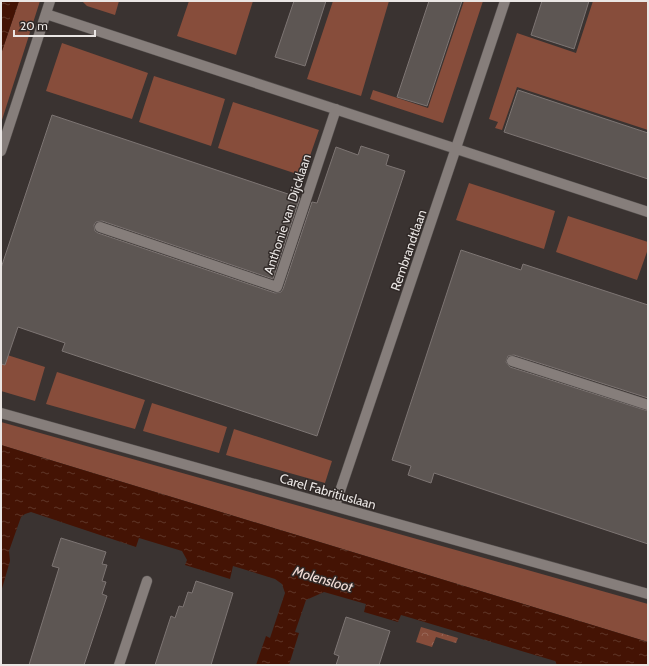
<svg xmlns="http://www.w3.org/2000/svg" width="649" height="666" viewBox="0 0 649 666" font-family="Cabin,sans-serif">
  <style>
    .grass { fill: #874d3b }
    .forest { fill: url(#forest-crowns) }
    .water { fill: url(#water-ripples) }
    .building { fill: #5d5653; stroke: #7d7573 }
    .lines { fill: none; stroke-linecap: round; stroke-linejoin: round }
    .minor-casing { stroke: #55504e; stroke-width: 11 }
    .minor { stroke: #867e7b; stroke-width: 10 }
    .labels { text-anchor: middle; stroke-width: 3; stroke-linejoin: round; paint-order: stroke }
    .street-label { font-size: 13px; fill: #eae6e4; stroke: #302927 }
    .water-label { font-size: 14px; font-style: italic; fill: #f4ded8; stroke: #302927 }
  </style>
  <defs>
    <pattern id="forest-crowns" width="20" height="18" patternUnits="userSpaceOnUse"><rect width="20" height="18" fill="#874d3b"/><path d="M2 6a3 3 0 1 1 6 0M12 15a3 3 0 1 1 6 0" fill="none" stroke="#986757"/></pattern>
    <pattern id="water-ripples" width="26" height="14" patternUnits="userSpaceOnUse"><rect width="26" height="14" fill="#441304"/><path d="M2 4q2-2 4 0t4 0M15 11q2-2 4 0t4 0" fill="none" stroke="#5f3528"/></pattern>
  </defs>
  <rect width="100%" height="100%" fill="#3a3331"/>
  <!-- grass -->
  <path class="grass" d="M 19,1 L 40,1 L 1,123 L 1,54 Z
    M 82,1 L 119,1 L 115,15 L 87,6 Z
    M 189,1 L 253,1 L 236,55 L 177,36 Z
    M 333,1 L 389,1 L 361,96 L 307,79 Z
    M 464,1 L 483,1 L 443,123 L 370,99 L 373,90 L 428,108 Z
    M 593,1 L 648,1 L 648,130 L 517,87 L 502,130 L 495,128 L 498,122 L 489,119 L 517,33 L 576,53 Z
    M 62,43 L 148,73 L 132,119 L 46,91 Z
    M 154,76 L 225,99 L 211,146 L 139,122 Z
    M 233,102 L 319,130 L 303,176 L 218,148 Z
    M 469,183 L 555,211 L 544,249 L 456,220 Z
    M 568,216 L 648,242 L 648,249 L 637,280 L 556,252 Z
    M 1,353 L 45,367 L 35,401 L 1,391 Z
    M 57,372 L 145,400 L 135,429 L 46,404 Z
    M 152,403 L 227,427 L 219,453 L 143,431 Z
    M 1,422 L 648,604 L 648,642 L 1,445 Z
    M 234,429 L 332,461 L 325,483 L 226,455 Z"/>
  <!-- forest -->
  <path class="forest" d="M 421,627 L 458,638 L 456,643 L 436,637 L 432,647 L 416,642 Z"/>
  <!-- water -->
  <path class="water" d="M 1,1 L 19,1 L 1,54 Z
    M 1,445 L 648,642 L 648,665 L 557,665 L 555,661 L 401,615 L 398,622 L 364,612 L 366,604 L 324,592 L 306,600 L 295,632 L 299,633 L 289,665 L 256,665 L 266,636 L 270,638 L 285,593 L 282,584 L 275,579 L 233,566 L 230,579 L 185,565 L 187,560 L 182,551 L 139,538 L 136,547 L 31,512 L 25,514 L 21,517 L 9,551 L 10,561 L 1,592 Z"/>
  <!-- building -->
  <path class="building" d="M 294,1 L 326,1 L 305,66 L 275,57 Z
    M 429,1 L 462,1 L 427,106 L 397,97 Z
    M 542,1 L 589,1 L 574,49 L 531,35 Z
    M 518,90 L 648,133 L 648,179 L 504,132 Z
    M 52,115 L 300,198 L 273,279 L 102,221 L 96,222 L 94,225 L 95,231 L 98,233 L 275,293 L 281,292 L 283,289 L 312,202 L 317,203 L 336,147 L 358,155 L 361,146 L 389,155 L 386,165 L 405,171 L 317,436 L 62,351 L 65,343 L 18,327 L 5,365 L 1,364 L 1,268 Z
    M 461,250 L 521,270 L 523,264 L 648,305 L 648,398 L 514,355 L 508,356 L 506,362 L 510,367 L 648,411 L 648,544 L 434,473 L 431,483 L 408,475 L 411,466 L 392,460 Z
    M 61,538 L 106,552 L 102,564 L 107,565 L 102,581 L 106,582 L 102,594 L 107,596 L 84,665 L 29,665 L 59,568 L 52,566 Z
    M 196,581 L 233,593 L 211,665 L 155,665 L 171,616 L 175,618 L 179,606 L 183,607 L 188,592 L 192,593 Z
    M 346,617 L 390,631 L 379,665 L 336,665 L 339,656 L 334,654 Z"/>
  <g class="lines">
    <!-- minor casing -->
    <g class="minor-casing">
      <path id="minor" d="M 46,14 L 648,212
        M 1,151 L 50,1
        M 100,227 L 277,287 L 336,109
        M 512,361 L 648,405
        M 1,413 L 648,594
        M 335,506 L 456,148 L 505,1
        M 119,665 L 147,581"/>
    </g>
    <!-- minor -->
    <use href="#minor" class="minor"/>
  </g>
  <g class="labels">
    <!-- street labels -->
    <g class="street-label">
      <text transform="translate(287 214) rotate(-72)" y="5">Anthonie van Dijcklaan</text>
      <text transform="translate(408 250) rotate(-71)" y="5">Rembrandtlaan</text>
      <text transform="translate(328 491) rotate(16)" y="5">Carel Fabritiuslaan</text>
    </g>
    <!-- water labels -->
    <g class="water-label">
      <text transform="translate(323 579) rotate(16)" y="5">Molensloot</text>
    </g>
  </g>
  <!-- border -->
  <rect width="649" height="666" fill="none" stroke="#eae6e4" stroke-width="4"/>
  <!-- scale -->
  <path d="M14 30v6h81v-6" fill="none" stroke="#eae6e4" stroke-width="2"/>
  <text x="20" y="30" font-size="12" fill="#eae6e4" stroke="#302927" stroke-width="3" paint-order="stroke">20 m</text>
</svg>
